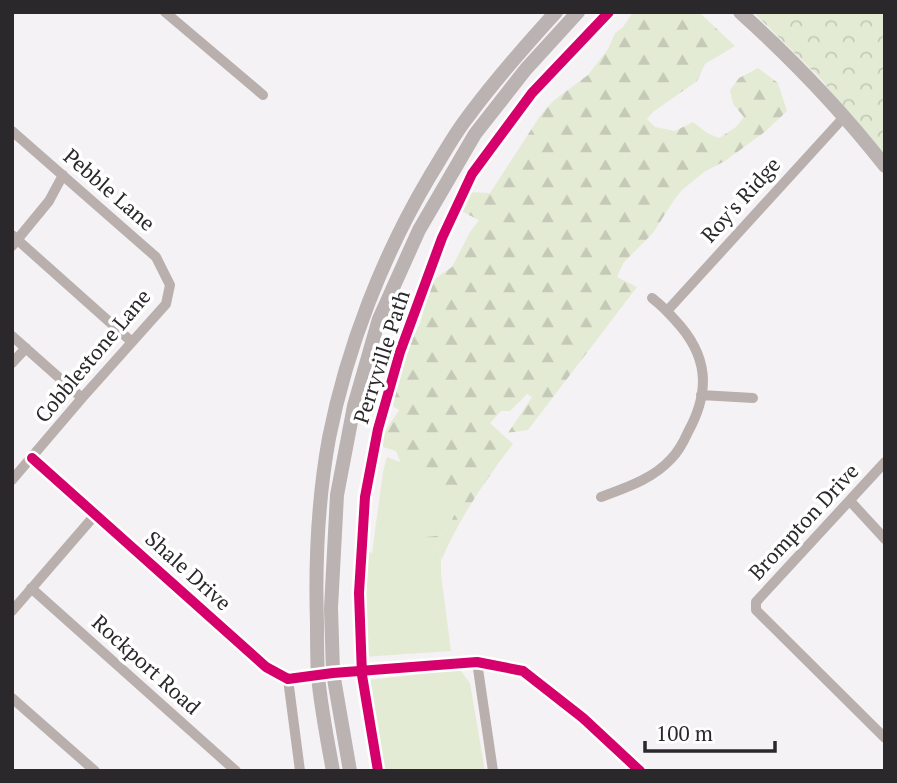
<svg xmlns="http://www.w3.org/2000/svg" width="897" height="783" viewBox="0 0 897 783" font-family="'PT Serif',serif">
  <style>
    .grass { fill: #e4ebd5 }
    .forest { fill: url(#forest-firs) }
    .park { fill: url(#park-crowns) }
    .lines { fill: none; stroke-linecap: round; stroke-linejoin: round }
    .minor { stroke: #b9b0ae; stroke-width: 10 }
    .major { stroke: #bbb2b2; stroke-width: 14 }
    .cycleway-casing { stroke: #fff; stroke-width: 15 }
    .cycleway { stroke: #d6006c; stroke-width: 10 }
    .labels { text-anchor: middle; stroke-width: 7; stroke-linejoin: round; paint-order: stroke }
    .street-label { font-size: 21px; fill: #2a282a; stroke: #fff }
  </style>
  <defs>
    <pattern id="forest-firs" width="22" height="20" patternUnits="userSpaceOnUse" patternTransform="scale(1.75)"><rect width="22" height="20" fill="#e4ebd5"/><path d="M5 1l3.5 6h-7zM16 11l3.5 6h-7z" fill="#c4cab7"/></pattern>
    <pattern id="park-crowns" width="20" height="18" patternUnits="userSpaceOnUse" patternTransform="scale(1.75)"><rect width="20" height="18" fill="#e4ebd5"/><path d="M2 6a3 3 0 1 1 6 0M12 15a3 3 0 1 1 6 0" fill="none" stroke="#c4cab7"/></pattern>
  </defs>
  <rect width="100%" height="100%" fill="#f5f2f5"/>
  <!-- grass -->
  <path class="grass" d="M 387,457 L 437,476 L 459,508 L 444,535 L 426,537 L 439,551 L 441,561 L 441,574 L 451,651 L 363,657 L 361,598 L 363,550 L 372,553 L 383,472 Z
    M 457,670 L 461,671 L 470,683 L 485,771 L 384,771 L 369,693 L 369,680 Z"/>
  <!-- forest -->
  <path class="forest" d="M 633,12 L 699,12 L 735,46 L 705,64 L 697,81 L 653,112 L 647,119 L 655,127 L 675,131 L 693,122 L 707,133 L 719,138 L 736,127 L 744,117 L 733,104 L 730,90 L 739,78 L 758,68 L 778,83 L 787,111 L 766,131 L 725,161 L 704,172 L 681,191 L 674,200 L 653,233 L 624,262 L 617,277 L 637,287 L 528,430 L 508,433 L 532,397 L 527,394 L 510,411 L 501,411 L 490,423 L 513,444 C 485,480 459,519 441,561 L 439,551 L 425,537 L 444,535 L 458,508 C 440,480 431,477 401,463 L 396,451 L 383,447 L 382,436 L 399,410 L 393,406 L 398,381 L 412,340 L 420,323 L 432,282 L 440,275 L 452,267 L 470,232 L 479,220 L 461,211 L 467,192 L 490,193 L 540,116 L 553,101 L 588,75 L 608,49 L 615,33 L 623,27 Z"/>
  <!-- park -->
  <path class="park" d="M 753,12 L 885,12 L 885,159 L 821,79 Z"/>
  <g class="lines">
    <!-- minor -->
    <path class="minor" d="M 165,12 L 263,95
      M 12,131 L 156,257 L 170,285 L 166,304 L 82,398 L 12,480
      M 12,235 L 132,342
      M 12,246 L 49,201 L 63,175
      M 667,311 L 844,117
      M 12,336 L 82,398
      M 12,363 L 26,348
      M 701,395 L 753,398
      M 32,458 L 266,667 L 288,679 L 333,673 L 477,662 L 523,671 L 583,718 L 640,771
      M 885,462 L 756,602 L 756,610 L 885,738
      M 601,497 C 625,488 653,479 671,459 C 678,452 684,441 688,432 C 711,390 708,355 675,320 C 668,312 661,305 652,298
      M 850,501 L 885,539
      M 31,588 L 236,771
      M 12,611 L 95,515
      M 477,662 L 493,771
      M 288,679 L 300,771
      M 12,698 L 95,771"/>
    <!-- major -->
    <path class="major" d="M 740,12 C 792,59 842,111 885,166
      M 333,771 C 327,739 321,708 318,676 C 317,659 317,641 317,623 C 315,561 318,499 329,438 C 347,347 383,255 430,176 C 442,157 453,136 467,118 C 494,81 525,46 556,12
      M 350,771 L 333,673 L 331,608 L 337,495 L 354,406 L 379,319 L 419,230 L 475,134 L 526,69 L 578,12"/>
    <!-- cycleway casing -->
    <g class="cycleway-casing">
      <path id="cycleway" d="M 32,458 L 266,667 L 288,679 L 333,673 L 477,662 L 523,671 L 583,718 L 640,771
        M 378,771 L 362,675 L 359,593 L 365,497 L 378,429 L 400,352 L 442,238 L 472,174 L 532,93 L 609,12"/>
    </g>
    <!-- cycleway -->
    <use href="#cycleway" class="cycleway"/>
  </g>
  <g class="labels">
    <!-- street labels -->
    <g class="street-label">
      <text transform="translate(109 190) rotate(41)" y="7">Pebble Lane</text>
      <text transform="translate(741 200) rotate(-48)" y="7">Roy's Ridge</text>
      <text transform="translate(93 356) rotate(-50)" y="7">Cobblestone Lane</text>
      <text transform="translate(382 357) rotate(-72)" y="7">Perryville Path</text>
      <text transform="translate(804 522) rotate(-47)" y="7">Brompton Drive</text>
      <text transform="translate(188 571) rotate(42)" y="7">Shale Drive</text>
      <text transform="translate(146 665) rotate(42)" y="7">Rockport Road</text>
    </g>
  </g>
  <!-- border -->
  <rect width="897" height="783" fill="none" stroke="#2a282a" stroke-width="28"/>
  <!-- scale -->
  <path d="M645 741v10h130v-10" fill="none" stroke="#2a282a" stroke-width="3.5"/>
  <text x="656" y="741" font-size="21" fill="#2a282a" stroke="#ffffff" stroke-width="5" paint-order="stroke">100 m</text>
</svg>
